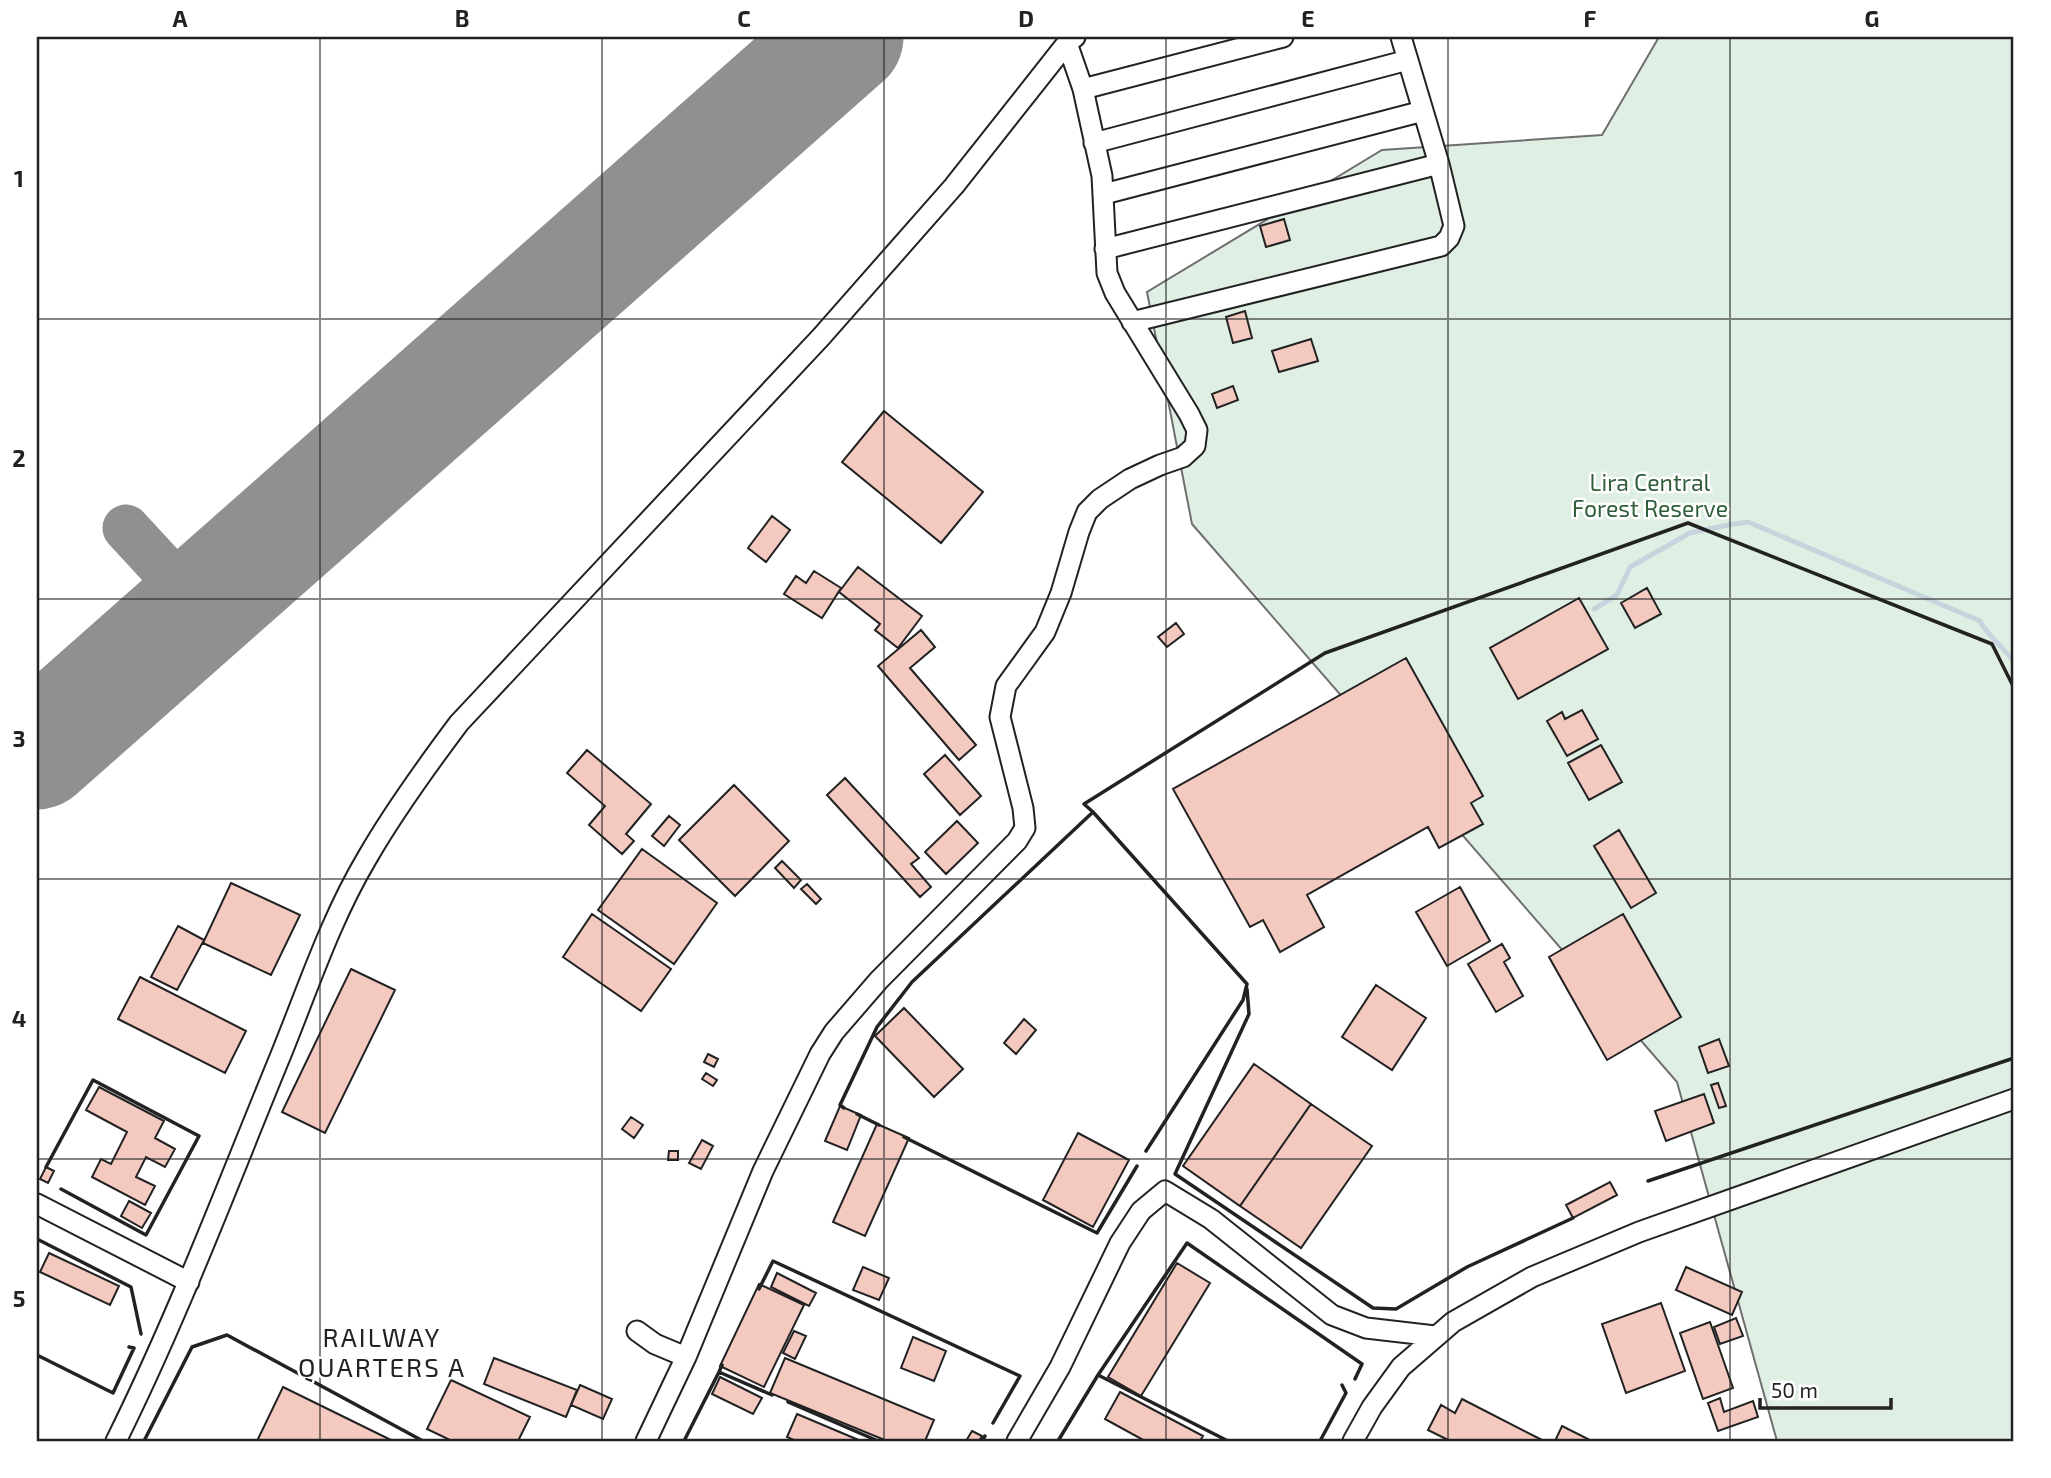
<svg xmlns="http://www.w3.org/2000/svg" width="2051" height="1478" viewBox="0 0 2051 1478" font-family="'Exo 2',sans-serif">
  <style>
    .green { fill: #e0efe3; stroke: #6f6f6f; stroke-width: 2 }
    .lines { fill: none; stroke-linecap: round; stroke-linejoin: round }
    .stream { stroke: #c7d3dd; stroke-width: 5 }
    .taxiway { stroke: #909090; stroke-width: 47 }
    .runway { stroke: #909090; stroke-width: 117 }
    .building { fill: #f3c9c0; stroke: #222; stroke-width: 2 }
    .minor-casing { stroke: #222; stroke-width: 23 }
    .minor { stroke: #fff; stroke-width: 19 }
    .wall { stroke: #222; stroke-width: 3.5 }
    .grid { fill: none; stroke: #222; stroke-width: 2; stroke-opacity: 0.55 }
    .labels { text-anchor: middle; stroke-width: 5; stroke-linejoin: round; paint-order: stroke }
    .park-label { font-size: 23px; fill: #2f5e38; stroke: #fff }
    .quarter-label { font-size: 26px; letter-spacing: 2px; fill: #222; stroke: #fff }
    .neatline { fill: none; stroke: #222; stroke-width: 2.5 }
    .grid-label { font-size: 23px; text-anchor: middle; font-weight: bold; fill: #222 }
  </style>
  <rect width="100%" height="100%" fill="#fff"/>
  <!-- green -->
  <path class="green" d="M 1659,37 L 2014,37 L 2014,1441 L 1777,1441 L 1677,1082 L 1192,524 L 1147,292 L 1382,150 L 1602,135 Z"/>
  <g class="lines">
    <!-- stream -->
    <path class="stream" d="M 1594,609 L 1617,595 L 1630,567 L 1690,533 L 1728,525 L 1748,522 L 1980,621 C 1988,637 2004,647 2014,662"/>
    <!-- taxiway -->
    <path class="taxiway" d="M 126,528 L 199,607"/>
    <!-- runway -->
    <path class="runway" d="M 37,751 L 845,37"/>
  </g>
  <!-- building -->
  <path class="building" d="M 1284,219 L 1290,240 L 1266,247 L 1260,226 Z
    M 1245,311 L 1252,338 L 1233,343 L 1226,317 Z
    M 1311,339 L 1318,361 L 1279,372 L 1272,351 Z
    M 1233,386 L 1238,400 L 1217,408 L 1212,394 Z
    M 884,411 L 983,492 L 941,543 L 842,462 Z
    M 772,516 L 790,530 L 766,562 L 748,548 Z
    M 858,567 L 922,616 L 898,648 L 875,630 L 880,624 L 839,592 Z
    M 814,571 L 841,588 L 822,618 L 784,594 L 796,576 L 806,583 Z
    M 1647,588 L 1661,614 L 1635,628 L 1621,603 Z
    M 1579,598 L 1608,649 L 1518,699 L 1490,648 Z
    M 1176,623 L 1184,634 L 1167,647 L 1158,637 Z
    M 921,630 L 935,647 L 910,668 L 976,745 L 959,760 L 878,666 Z
    M 1406,658 L 1483,796 L 1471,803 L 1483,824 L 1439,848 L 1428,827 L 1307,895 L 1324,927 L 1280,952 L 1263,920 L 1250,927 L 1173,789 Z
    M 1582,710 L 1598,739 L 1567,756 L 1547,721 L 1562,712 L 1565,719 Z
    M 1601,745 L 1622,782 L 1589,800 L 1568,763 Z
    M 587,750 L 651,804 L 626,834 L 634,841 L 622,854 L 589,825 L 605,806 L 567,773 Z
    M 945,755 L 981,796 L 960,815 L 924,774 Z
    M 845,778 L 919,858 L 911,864 L 931,887 L 920,897 L 827,795 Z
    M 734,785 L 789,841 L 735,896 L 679,840 Z
    M 669,816 L 680,825 L 664,846 L 652,836 Z
    M 957,821 L 978,843 L 946,874 L 925,852 Z
    M 1619,830 L 1656,893 L 1631,908 L 1594,846 Z
    M 642,849 L 717,903 L 674,964 L 598,910 Z
    M 782,861 L 801,880 L 794,888 L 775,868 Z
    M 231,883 L 300,915 L 271,975 L 203,943 Z
    M 807,884 L 821,899 L 816,904 L 801,889 Z
    M 1460,887 L 1490,941 L 1447,966 L 1416,912 Z
    M 592,914 L 671,969 L 641,1011 L 563,957 Z
    M 1623,914 L 1681,1017 L 1607,1060 L 1549,957 Z
    M 178,926 L 204,940 L 177,990 L 151,977 Z
    M 1502,944 L 1510,958 L 1504,962 L 1523,996 L 1496,1012 L 1468,964 Z
    M 351,969 L 395,990 L 325,1133 L 282,1112 Z
    M 140,977 L 246,1031 L 225,1073 L 118,1019 Z
    M 1376,985 L 1426,1018 L 1392,1070 L 1342,1037 Z
    M 904,1008 L 963,1069 L 934,1097 L 875,1036 Z
    M 1024,1019 L 1036,1030 L 1016,1054 L 1004,1043 Z
    M 1719,1039 L 1729,1066 L 1708,1073 L 1699,1047 Z
    M 708,1054 L 718,1059 L 714,1067 L 704,1062 Z
    M 1254,1064 L 1311,1104 L 1240,1206 L 1183,1166 Z
    M 706,1073 L 717,1080 L 713,1086 L 702,1079 Z
    M 1718,1083 L 1726,1106 L 1719,1108 L 1711,1085 Z
    M 99,1087 L 164,1121 L 155,1138 L 175,1149 L 165,1167 L 146,1157 L 136,1177 L 155,1186 L 145,1205 L 92,1177 L 101,1159 L 111,1164 L 127,1132 L 86,1110 Z
    M 1704,1094 L 1714,1123 L 1666,1141 L 1655,1111 Z
    M 1311,1104 L 1372,1146 L 1301,1248 L 1240,1206 Z
    M 840,1106 L 861,1115 L 847,1150 L 825,1141 Z
    M 631,1117 L 643,1125 L 634,1138 L 622,1129 Z
    M 877,1124 L 909,1138 L 865,1236 L 833,1222 Z
    M 1078,1133 L 1129,1160 L 1093,1227 L 1043,1200 Z
    M 702,1140 L 713,1146 L 701,1169 L 689,1163 Z
    M 669,1151 L 678,1151 L 678,1160 L 668,1160 Z
    M 46,1167 L 54,1171 L 48,1183 L 40,1179 Z
    M 1610,1182 L 1617,1195 L 1573,1218 L 1566,1205 Z
    M 129,1201 L 151,1213 L 142,1228 L 121,1216 Z
    M 49,1253 L 119,1286 L 110,1305 L 40,1272 Z
    M 1177,1263 L 1210,1283 L 1141,1396 L 1108,1377 Z
    M 863,1267 L 889,1278 L 879,1300 L 853,1290 Z
    M 1686,1267 L 1742,1292 L 1732,1315 L 1676,1290 Z
    M 777,1273 L 816,1293 L 809,1306 L 771,1287 Z
    M 759,1284 L 804,1305 L 764,1387 L 720,1366 Z
    M 1661,1303 L 1685,1371 L 1626,1393 L 1602,1324 Z
    M 1736,1318 L 1743,1336 L 1720,1344 L 1714,1327 Z
    M 1710,1322 L 1733,1388 L 1703,1399 L 1680,1333 Z
    M 794,1331 L 806,1336 L 795,1359 L 783,1353 Z
    M 913,1337 L 946,1351 L 934,1381 L 901,1368 Z
    M 494,1358 L 577,1390 L 566,1417 L 484,1384 Z
    M 785,1358 L 934,1420 L 925,1441 L 887,1441 L 770,1393 Z
    M 720,1377 L 762,1398 L 753,1414 L 712,1394 Z
    M 451,1380 L 530,1417 L 518,1441 L 452,1441 L 427,1429 Z
    M 580,1385 L 612,1399 L 603,1419 L 571,1405 Z
    M 283,1387 L 393,1441 L 257,1441 Z
    M 1120,1392 L 1203,1436 L 1200,1441 L 1145,1441 L 1105,1419 Z
    M 1720,1398 L 1724,1412 L 1753,1401 L 1758,1417 L 1718,1431 L 1708,1403 Z
    M 1462,1399 L 1544,1441 L 1450,1441 L 1428,1430 L 1441,1405 L 1455,1413 Z
    M 797,1414 L 861,1441 L 796,1441 L 787,1437 Z
    M 1562,1426 L 1588,1439 L 1586,1441 L 1555,1441 Z
    M 972,1431 L 982,1436 L 979,1441 L 966,1441 Z"/>
  <g class="lines">
    <!-- minor casing -->
    <g class="minor-casing">
      <path id="minor" d="M 1083,89 L 1283,37
        M 1094,143 L 1408,60
        M 1104,194 L 1423,111
        M 1105,249 L 1439,164
        M 1132,322 L 1441,246 L 1449,238 L 1454,226 L 1439,164 L 1401,37
        M 37,1204 L 189,1282
        M 637,1331 L 655,1344 L 686,1357
        M 116,1441 C 178,1316 227,1186 280,1057 C 307,991 330,920 367,858 C 394,811 426,767 459,723 L 821,337 L 954,186 L 1067,43 L 1075,37
        M 646,1441 L 686,1357 L 763,1171 L 820,1054 L 834,1032 L 879,980 L 1017,841 L 1025,828 L 1023,808 L 1000,717 L 1006,686 L 1045,632 L 1061,593 L 1079,532 L 1087,512 L 1100,499 L 1130,479 L 1160,465 L 1183,457 L 1195,446 L 1197,430 L 1189,414 L 1115,293 L 1107,273 L 1102,176 L 1083,89 L 1067,43
        M 1017,1441 L 1060,1367 L 1120,1243 L 1141,1211 L 1165,1191 L 1211,1219 L 1332,1315 L 1366,1328 L 1435,1336
        M 1353,1441 L 1372,1407 L 1401,1367 L 1453,1322 L 1532,1277 L 1639,1232 L 2014,1099"/>
    </g>
    <!-- minor -->
    <use href="#minor" class="minor"/>
    <!-- wall -->
    <path class="wall" d="M 1093,812 L 1084,804 L 1325,653 L 1688,523 L 1992,644 L 2014,688
      M 1247,989 L 1249,1014 L 1175,1174 L 1373,1308 L 1396,1309 L 1467,1267 L 1573,1218
      M 844,1108 L 840,1105 L 877,1027 L 912,982 L 1093,812 L 1247,984 L 1243,1000 L 1146,1151
      M 857,1114 L 879,1125
      M 904,1137 L 1097,1233 L 1137,1166
      M 46,1167 L 93,1080 L 199,1136 L 146,1235 L 61,1189
      M 1648,1181 L 2014,1058
      M 37,1239 L 131,1287 L 141,1334
      M 759,1289 L 773,1261 L 1020,1376 L 993,1423
      M 37,1355 L 113,1393 L 134,1348 L 129,1347
      M 722,1365 L 719,1372 L 772,1395
      M 788,1402 L 878,1441
      M 144,1441 L 192,1347 L 227,1335 L 423,1441
      M 684,1441 L 719,1372
      M 982,1441 L 985,1436
      M 1058,1441 L 1098,1375
      M 1228,1441 L 1098,1375 L 1187,1243 L 1362,1364 L 1355,1379
      M 1320,1441 L 1346,1393 L 1342,1385"/>
  </g>
  <!-- grid -->
  <path class="grid" d="M 320,37 L 320,1441M 602,37 L 602,1441M 884,37 L 884,1441M 1166,37 L 1166,1441M 1448,37 L 1448,1441M 1730,37 L 1730,1441M 37,319 L 2014,319M 37,599 L 2014,599M 37,879 L 2014,879M 37,1159 L 2014,1159"/>
  <g class="labels">
    <!-- park labels -->
    <g class="park-label">
      <text x="1650" y="491">Lira Central<tspan x="1650" dy="26">Forest Reserve</tspan></text>
    </g>
    <!-- quarter labels -->
    <g class="quarter-label">
      <text x="382" y="1347">RAILWAY<tspan x="382" dy="30">QUARTERS A</tspan></text>
    </g>
  </g>
  <!-- border -->
  <rect width="2051" height="1478" fill="none" stroke="#ffffff" stroke-width="77"/>
  <!-- scale -->
  <path d="M1760 1398v10h131v-10" fill="none" stroke="#222222" stroke-width="3.5"/>
  <text x="1771" y="1398" font-size="21" fill="#222222" stroke="#ffffff" stroke-width="5" paint-order="stroke">50 m</text>
  <rect x="38" y="38" width="1974" height="1402" class="neatline"/>
  <g class="grid-label">
    <text x="180" y="27">A</text>
    <text x="462" y="27">B</text>
    <text x="744" y="27">C</text>
    <text x="1026" y="27">D</text>
    <text x="1308" y="27">E</text>
    <text x="1590" y="27">F</text>
    <text x="1872" y="27">G</text>
    <text x="19" y="187">1</text>
    <text x="19" y="467">2</text>
    <text x="19" y="747">3</text>
    <text x="19" y="1027">4</text>
    <text x="19" y="1307">5</text>
  </g>
</svg>
